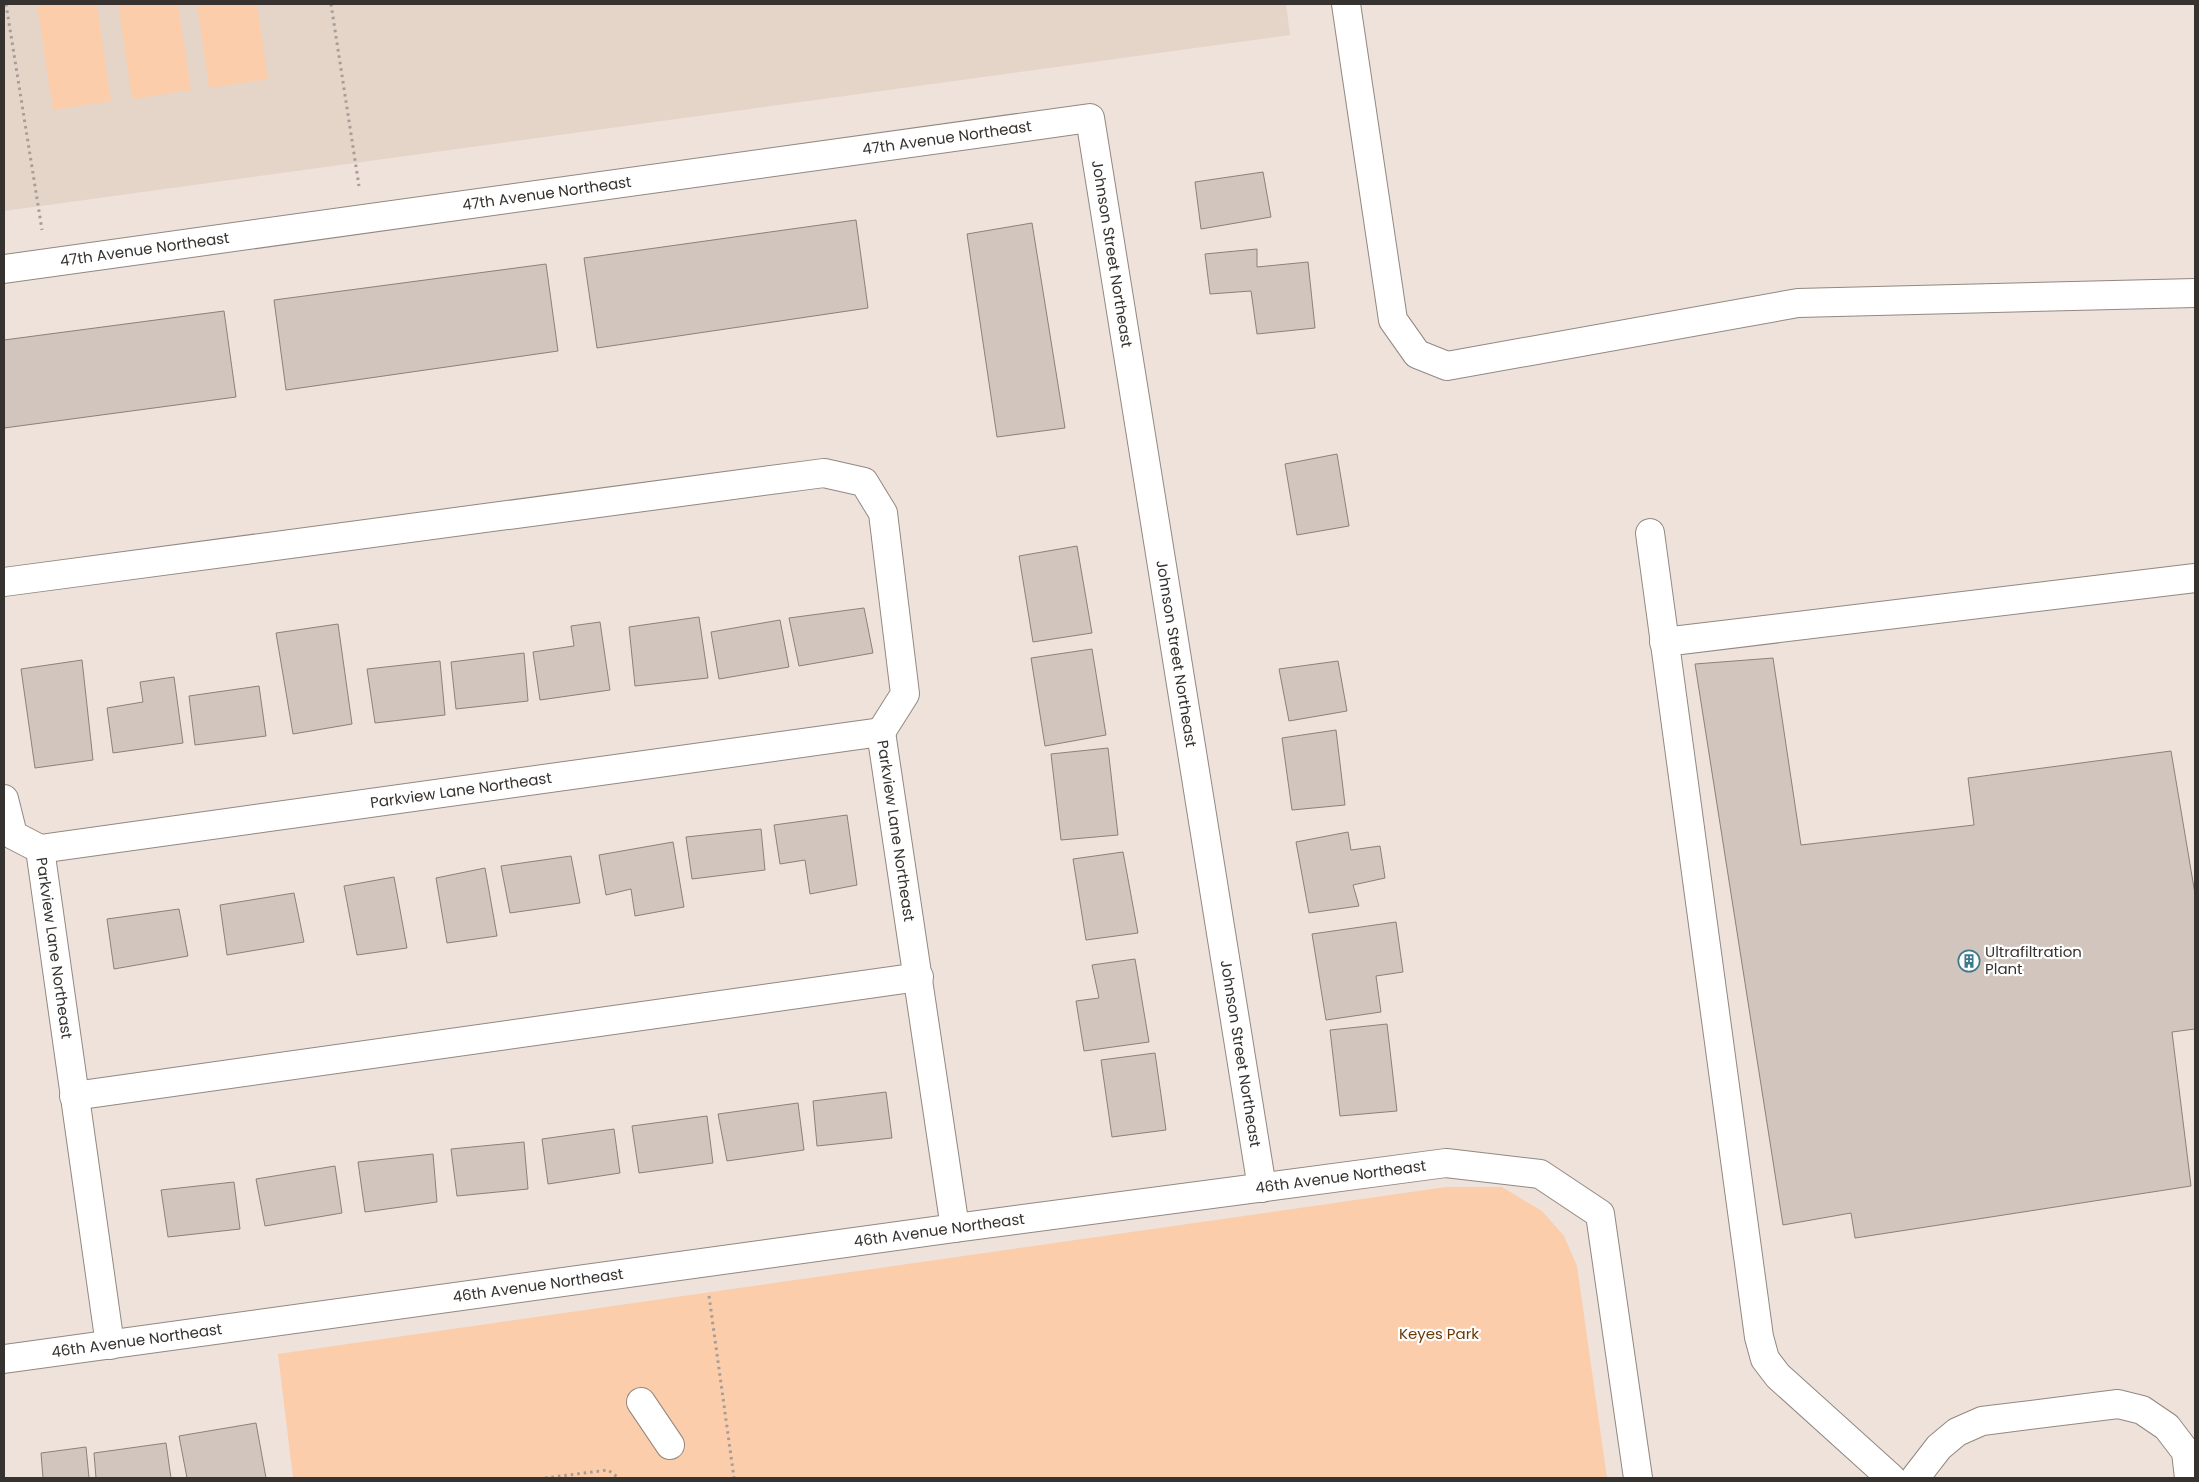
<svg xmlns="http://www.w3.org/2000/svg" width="2199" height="1482" viewBox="0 0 2199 1482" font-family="Poppins,sans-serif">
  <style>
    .built { fill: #e5d4c8 }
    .green { fill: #fbcdab }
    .building { fill: #d1c5be; stroke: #8c817a }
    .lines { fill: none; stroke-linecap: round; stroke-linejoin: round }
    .minor-casing { stroke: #928880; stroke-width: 30 }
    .path { stroke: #a59d97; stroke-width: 3; stroke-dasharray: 2.5 4; stroke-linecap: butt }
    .minor { stroke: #fff; stroke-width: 28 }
    .labels { text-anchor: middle; stroke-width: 4.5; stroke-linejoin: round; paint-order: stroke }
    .street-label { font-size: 15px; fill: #36322f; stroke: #fff }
    .poi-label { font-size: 15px; fill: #36322f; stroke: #fff; text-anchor: start }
    .park-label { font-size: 15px; fill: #6c3803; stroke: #fff }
  </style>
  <rect width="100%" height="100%" fill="#eee2da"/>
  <!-- built -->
  <path class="built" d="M 4,4 L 1286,4 L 1290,35 L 4,211 Z"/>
  <!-- green -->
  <path class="green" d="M 37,4 L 97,4 L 111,101 L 53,110 Z
    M 118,4 L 178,4 L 191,90 L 132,99 Z
    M 197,4 L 257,4 L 268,79 L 209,88 Z
    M 1446,1187 L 1502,1187 L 1542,1211 L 1564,1236 L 1577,1266 L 1607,1478 L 293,1478 L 278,1354 Z"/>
  <!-- building -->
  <path class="building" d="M 1263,172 L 1271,217 L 1201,229 L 1195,182 Z
    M 856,220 L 868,308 L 597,348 L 584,258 Z
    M 1032,223 L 1065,428 L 997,437 L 967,234 Z
    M 1257,249 L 1257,267 L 1308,262 L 1315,328 L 1257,334 L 1251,291 L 1210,294 L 1205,254 Z
    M 546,264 L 558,351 L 286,390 L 274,300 Z
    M 224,311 L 236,397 L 4,428 L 4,340 Z
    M 1337,454 L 1349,526 L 1297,535 L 1285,464 Z
    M 1077,546 L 1092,633 L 1033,642 L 1019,556 Z
    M 864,608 L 873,653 L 799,666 L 789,618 Z
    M 699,617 L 708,678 L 635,686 L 629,627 Z
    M 780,620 L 789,667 L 719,679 L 711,632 Z
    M 600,622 L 610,690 L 540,700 L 533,652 L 574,646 L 571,626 Z
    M 338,624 L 352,724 L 293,734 L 276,633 Z
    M 1092,649 L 1106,735 L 1045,746 L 1031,658 Z
    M 524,653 L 528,701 L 456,709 L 451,662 Z
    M 1773,658 L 1801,845 L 1974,825 L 1968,778 L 2171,751 L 2195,894 L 2195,1029 L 2172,1032 L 2191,1186 L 1855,1238 L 1851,1213 L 1783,1225 L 1695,664 Z
    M 82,660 L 93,760 L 35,768 L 21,669 Z
    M 440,661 L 445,715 L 375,723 L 367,669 Z
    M 1338,661 L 1347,711 L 1289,721 L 1279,669 Z
    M 174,677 L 183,743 L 113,753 L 107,708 L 143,702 L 140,682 Z
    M 259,686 L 266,736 L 195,745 L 189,696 Z
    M 1336,730 L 1345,805 L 1292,810 L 1282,738 Z
    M 1108,748 L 1118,835 L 1061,840 L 1051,754 Z
    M 847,815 L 857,885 L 810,894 L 805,860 L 780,864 L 774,825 Z
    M 761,829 L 765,870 L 692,879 L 686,837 Z
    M 1348,832 L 1351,850 L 1380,846 L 1385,878 L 1353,885 L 1359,906 L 1309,913 L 1296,842 Z
    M 673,842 L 684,907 L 635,916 L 631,889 L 606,895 L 599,855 Z
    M 1123,852 L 1138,933 L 1086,940 L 1073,859 Z
    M 571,856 L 580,903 L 510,913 L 501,866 Z
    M 485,868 L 497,936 L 447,943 L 436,878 Z
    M 394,877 L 407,948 L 357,955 L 344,886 Z
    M 294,893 L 304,942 L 227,955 L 220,905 Z
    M 179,909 L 188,956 L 114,969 L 107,919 Z
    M 1396,922 L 1403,972 L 1376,976 L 1381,1012 L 1326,1020 L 1312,934 Z
    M 1135,959 L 1149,1042 L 1084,1051 L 1076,1001 L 1099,998 L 1092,965 Z
    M 1387,1024 L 1397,1111 L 1340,1116 L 1330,1030 Z
    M 1155,1053 L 1166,1130 L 1112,1137 L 1101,1060 Z
    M 886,1092 L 892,1138 L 817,1146 L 813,1101 Z
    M 798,1103 L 804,1150 L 727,1161 L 718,1114 Z
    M 707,1116 L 713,1163 L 639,1173 L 632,1126 Z
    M 614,1129 L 620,1173 L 548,1184 L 542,1139 Z
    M 524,1142 L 528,1189 L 457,1196 L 451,1149 Z
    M 433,1154 L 437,1202 L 365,1212 L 358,1162 Z
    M 335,1166 L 342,1213 L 265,1226 L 256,1179 Z
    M 234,1182 L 240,1229 L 168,1237 L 161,1190 Z
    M 256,1423 L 266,1478 L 187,1478 L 179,1436 Z
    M 166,1443 L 171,1478 L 96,1478 L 94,1453 Z
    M 86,1447 L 89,1478 L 43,1478 L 41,1453 Z"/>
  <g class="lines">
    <!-- minor casing -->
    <g class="minor-casing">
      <g id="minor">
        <path d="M 1346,4 L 1393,320 L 1417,354 L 1447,366 L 1798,303 L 2195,293"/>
        <path id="s1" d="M 4,269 L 1090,118 L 1262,1188"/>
        <path d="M 1650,533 L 1759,1337 L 1765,1359 L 1778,1376 L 1891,1478"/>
        <path d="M 4,582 L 824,473 L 864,482 L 883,513 L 905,694 L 881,732"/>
        <path d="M 1664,642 L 2195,578"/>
        <path id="s2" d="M 881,732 L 955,1228"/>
        <path d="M 4,799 L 13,835 L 40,849"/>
        <path id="s3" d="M 40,849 L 881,732"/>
        <path id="s4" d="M 40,849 L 110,1345"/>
        <path d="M 74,1096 L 919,977"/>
        <path id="s5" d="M 4,1359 L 955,1228 L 1446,1163 L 1540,1174 L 1600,1214 L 1638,1478"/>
        <path d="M 641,1402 L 670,1445"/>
        <path d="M 1915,1478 L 1939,1447 L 1957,1432 L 1982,1421 L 2118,1404 L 2142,1410 L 2167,1427 L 2186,1452 L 2189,1478"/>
      </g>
    </g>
    <!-- path -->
    <path class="path" d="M 6,4 L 42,230
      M 331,4 L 359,186
      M 709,1296 L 734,1478
      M 545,1478 L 608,1470 L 619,1478"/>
    <!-- minor -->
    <use href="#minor" class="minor"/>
  </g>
  <!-- icons -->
  <defs>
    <g id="building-ring" transform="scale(1.125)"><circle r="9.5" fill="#fff" stroke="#3c798f" stroke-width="1.5"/><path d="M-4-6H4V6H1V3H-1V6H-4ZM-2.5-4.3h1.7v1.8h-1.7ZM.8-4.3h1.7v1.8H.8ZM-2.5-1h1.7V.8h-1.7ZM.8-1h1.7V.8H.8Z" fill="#3c798f"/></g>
  </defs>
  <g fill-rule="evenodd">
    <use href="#building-ring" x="1969" y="961"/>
  </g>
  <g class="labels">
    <!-- street labels -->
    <g class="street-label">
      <text dy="5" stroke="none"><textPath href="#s1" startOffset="952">47th Avenue Northeast</textPath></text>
      <text dy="5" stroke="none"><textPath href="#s1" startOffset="548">47th Avenue Northeast</textPath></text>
      <text dy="5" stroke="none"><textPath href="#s1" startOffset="142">47th Avenue Northeast</textPath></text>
      <text dy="5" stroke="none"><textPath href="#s1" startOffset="1234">Johnson Street Northeast</textPath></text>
      <text dy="5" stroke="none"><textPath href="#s1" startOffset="1639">Johnson Street Northeast</textPath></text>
      <text dy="5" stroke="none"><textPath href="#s3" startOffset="425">Parkview Lane Northeast</textPath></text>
      <text dy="5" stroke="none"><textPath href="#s2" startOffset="100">Parkview Lane Northeast</textPath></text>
      <text dy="5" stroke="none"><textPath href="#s4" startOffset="100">Parkview Lane Northeast</textPath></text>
      <text dy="5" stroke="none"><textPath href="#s1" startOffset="2044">Johnson Street Northeast</textPath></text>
      <text dy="5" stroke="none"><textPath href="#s5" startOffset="1349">46th Avenue Northeast</textPath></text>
      <text dy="5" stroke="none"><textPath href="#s5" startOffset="944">46th Avenue Northeast</textPath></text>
      <text dy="5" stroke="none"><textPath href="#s5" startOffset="539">46th Avenue Northeast</textPath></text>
      <text dy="5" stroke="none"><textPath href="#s5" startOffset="134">46th Avenue Northeast</textPath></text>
    </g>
    <!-- poi labels -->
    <g class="poi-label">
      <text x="1985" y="957">Ultrafiltration<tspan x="1985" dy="17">Plant</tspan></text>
    </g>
    <!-- park labels -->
    <g class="park-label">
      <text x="1439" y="1339">Keyes Park</text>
    </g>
  </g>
  <!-- border -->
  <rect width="2199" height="1482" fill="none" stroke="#36322f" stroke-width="10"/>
</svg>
